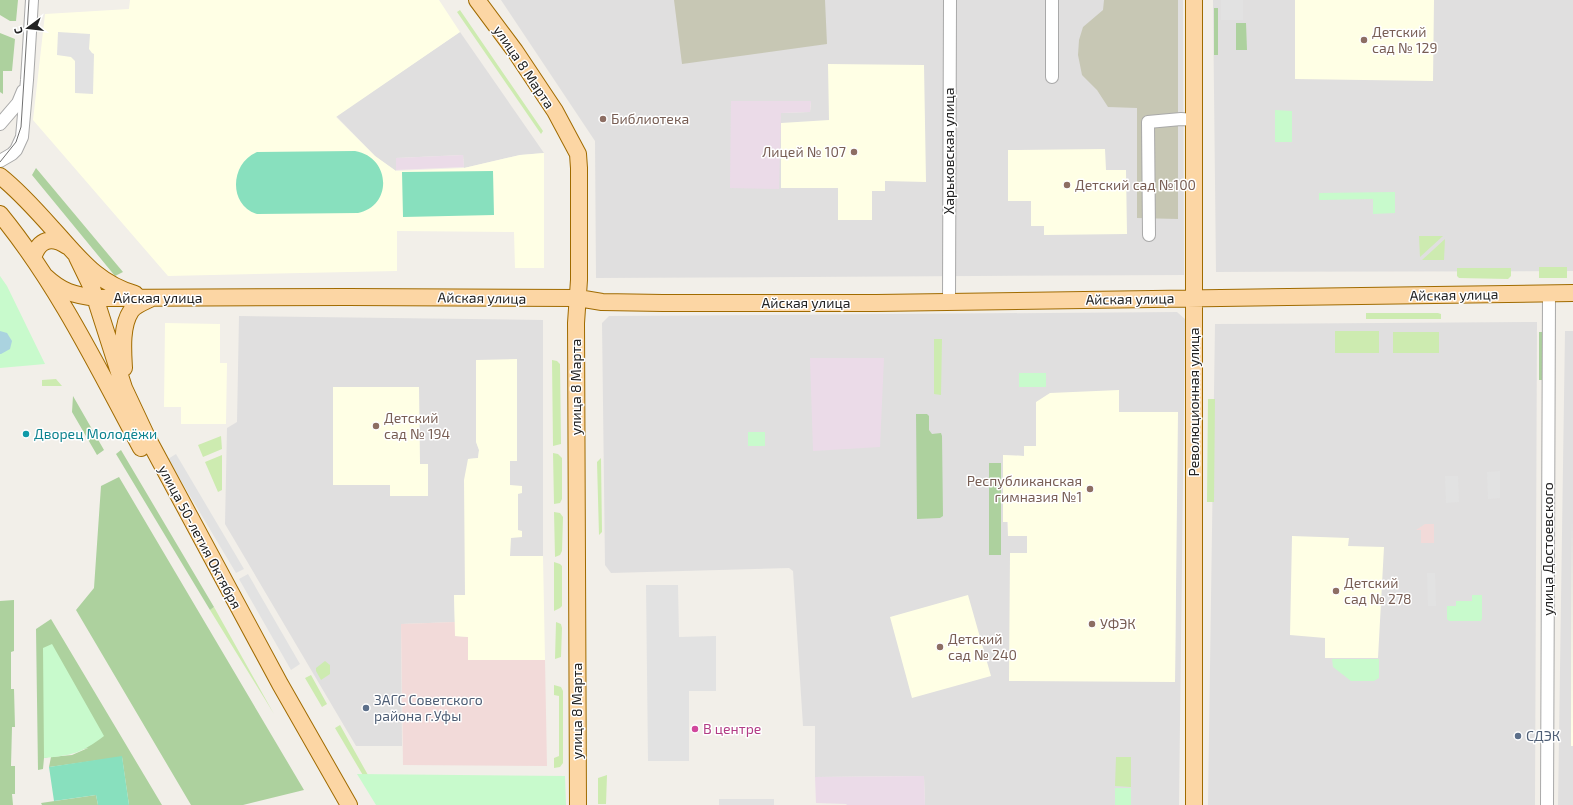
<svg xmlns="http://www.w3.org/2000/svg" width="1573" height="805" viewBox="0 0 1573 805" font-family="'Exo 2',sans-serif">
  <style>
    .residential { fill: #e0dfdf; fill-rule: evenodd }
    .commercial { fill: #f2dad9 }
    .industrial { fill: #ebdbe8 }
    .education { fill: #ffffe5 }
    .construction { fill: #c7c7b4 }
    .grass { fill: #cdebb0 }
    .forest { fill: #add19e }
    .park { fill: #c8facc }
    .pitch { fill: #88e0be }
    .parking { fill: #e2e2e2 }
    .water { fill: #aad3df }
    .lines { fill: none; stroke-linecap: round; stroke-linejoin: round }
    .minor-casing { stroke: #a9a9a9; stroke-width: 14 }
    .major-casing { stroke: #a06b00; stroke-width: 18 }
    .minor { stroke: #fff; stroke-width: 12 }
    .major { stroke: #fcd6a4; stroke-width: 16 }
    .tram { stroke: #707070; stroke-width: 1 }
    .education-dot { fill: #8d6e63; stroke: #fff; stroke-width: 1.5 }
    .culture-dot { fill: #0f9aa8; stroke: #fff; stroke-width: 1.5 }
    .service-dot { fill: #5c6f8a; stroke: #fff; stroke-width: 1.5 }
    .hotel-dot { fill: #d1479c; stroke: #fff; stroke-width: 1.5 }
    .labels { text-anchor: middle; stroke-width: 3; stroke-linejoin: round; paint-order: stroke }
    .education-label { font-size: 14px; fill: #785e54; stroke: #fff; text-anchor: start }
    .street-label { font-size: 14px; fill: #222; stroke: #fff }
    .culture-label { font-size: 14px; fill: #0d838f; stroke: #fff; text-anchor: start }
    .service-label { font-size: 14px; fill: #4e5e75; stroke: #fff; text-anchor: start }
    .hotel-label { font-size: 14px; fill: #b23c85; stroke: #fff; text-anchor: start }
  </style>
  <rect width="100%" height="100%" fill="#f2efe9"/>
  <!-- residential -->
  <path class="residential" d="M 501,0 L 1183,0 L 1184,275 L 596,278 L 595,141 ZM 811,102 L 810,112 L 781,113 Z
    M 1213,0 L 1573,0 L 1573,271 L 1216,272 Z
    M 460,32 L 544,153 L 520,155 L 464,168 L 463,155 L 396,158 L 396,171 L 375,156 L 336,116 Z
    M 1177,312 L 1185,319 L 1179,805 L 925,805 L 924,776 L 815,777 L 815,726 L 803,726 L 793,571 L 789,568 L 611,573 L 605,565 L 602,323 L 609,316 ZM 1119,391 L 1118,412 L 1176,567 L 1175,682 L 1010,553 L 1027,553 L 1027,536 L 1008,536 L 1003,455 L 1024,456 Z
    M 239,316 L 543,320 L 543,556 L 510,556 L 510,537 L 522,537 L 518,531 L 518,493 L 522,486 L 510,486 L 510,461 L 517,461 L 517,360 L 476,360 L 476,441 L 479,450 L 478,458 L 468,459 L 465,595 L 454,595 L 455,622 L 401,624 L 402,746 L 356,746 L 225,524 L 227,428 L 237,422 Z
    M 1537,322 L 1535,805 L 1208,805 L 1215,324 Z
    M 1565,331 L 1573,331 L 1573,805 L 1558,805 Z"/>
  <!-- commercial -->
  <path class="commercial" d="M 1425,524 L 1434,524 L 1434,543 L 1421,543 L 1421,530 L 1416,530 Z
    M 455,622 L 455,636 L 468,637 L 468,660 L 545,660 L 547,766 L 403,765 L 401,624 Z"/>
  <!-- industrial -->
  <path class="industrial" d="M 731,101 L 811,101 L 810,112 L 781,113 L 779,189 L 730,188 Z
    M 463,155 L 464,167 L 396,170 L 396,158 Z
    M 810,358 L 884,358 L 880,447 L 813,451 Z
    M 924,776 L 925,805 L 847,805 L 846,804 L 816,803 L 815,777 Z"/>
  <!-- education -->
  <path class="education" d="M 130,0 L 439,0 L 460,32 L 336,117 L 375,156 L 396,171 L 464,168 L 520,155 L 544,153 L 544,268 L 515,268 L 514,232 L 397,231 L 397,271 L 168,276 L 33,120 L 45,14 L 129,9 Z
    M 1295,0 L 1434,0 L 1433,81 L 1295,79 Z
    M 828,64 L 924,65 L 926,182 L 885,181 L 885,191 L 872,191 L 872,220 L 838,220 L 838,188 L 781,188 L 781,123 L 829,120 Z
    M 1105,149 L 1106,170 L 1126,170 L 1127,234 L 1044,235 L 1044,226 L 1031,226 L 1031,201 L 1008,201 L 1008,150 Z
    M 165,323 L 220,324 L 220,363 L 227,363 L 226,424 L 181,424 L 181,407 L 164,407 Z
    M 517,359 L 517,461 L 510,461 L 510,485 L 522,486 L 522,493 L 518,494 L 518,530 L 522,531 L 522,537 L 511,538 L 510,556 L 543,556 L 545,660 L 468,660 L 468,637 L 455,636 L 454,595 L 465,595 L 464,480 L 468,459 L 478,458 L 479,450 L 476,442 L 476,360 Z
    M 333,387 L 419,387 L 420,464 L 428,464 L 428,496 L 390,496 L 390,485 L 333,485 Z
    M 1119,390 L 1119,412 L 1178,412 L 1175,682 L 1009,681 L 1010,553 L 1027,553 L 1027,536 L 1008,536 L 1008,522 L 1003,522 L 1003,455 L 1024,456 L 1024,446 L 1036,446 L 1036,402 L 1050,393 Z
    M 1572,517 L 1573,746 L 1571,746 Z
    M 1292,536 L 1349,538 L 1348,546 L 1384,547 L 1378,658 L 1325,658 L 1325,638 L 1290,635 Z
    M 968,595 L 991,676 L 912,698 L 890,617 Z"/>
  <!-- construction -->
  <path class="construction" d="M 674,0 L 825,0 L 827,44 L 682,64 Z
    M 1104,0 L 1178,0 L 1178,219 L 1137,218 L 1137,108 L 1108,107 L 1097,90 L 1082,75 L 1078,55 L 1079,40 L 1083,27 L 1103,10 Z"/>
  <!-- grass -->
  <path class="grass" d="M 460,10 L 543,131 L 541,134 L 457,12 Z
    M 1419,236 L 1443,236 L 1420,257 Z
    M 1445,239 L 1444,260 L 1422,260 Z
    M 1539,267 L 1567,267 L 1567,278 L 1539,278 Z
    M 1457,268 L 1511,268 L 1511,276 L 1508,279 L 1459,278 L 1457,276 Z
    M 1366,313 L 1438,313 L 1441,314 L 1441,319 L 1366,319 Z
    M 1335,331 L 1379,331 L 1379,353 L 1335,353 Z
    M 1393,332 L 1439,332 L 1439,353 L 1393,353 Z
    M 934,339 L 942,339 L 941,395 L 934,394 Z
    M 552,360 L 557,361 L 560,364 L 561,444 L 553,446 Z
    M 56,379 L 62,386 L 42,386 L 42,380 Z
    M 1208,399 L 1215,399 L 1214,502 L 1207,502 Z
    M 221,436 L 222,449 L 203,457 L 198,445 Z
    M 553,453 L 558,454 L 562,458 L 562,499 L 560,503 L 554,504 Z
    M 222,455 L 222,490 L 218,492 L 205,462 Z
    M 601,458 L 602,532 L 599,535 L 597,462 Z
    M 554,512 L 560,513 L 563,517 L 562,551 L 560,555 L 555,557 Z
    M 554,562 L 560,564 L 562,566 L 562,606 L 560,608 L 554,611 Z
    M 214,607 L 274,714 L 210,610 Z
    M 556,622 L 561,624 L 562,628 L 561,657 L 555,659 Z
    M 325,661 L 330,665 L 330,674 L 321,680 L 316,671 L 316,668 Z
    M 311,675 L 327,704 L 322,707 L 305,678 Z
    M 554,685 L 561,687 L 563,691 L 563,763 L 560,767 L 554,768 L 554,758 L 559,756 L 559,696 L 554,695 Z
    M 340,725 L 368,775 L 364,777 L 335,728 Z
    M 1116,757 L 1131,757 L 1131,787 L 1115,786 Z
    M 607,775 L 606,804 L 598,804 L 598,778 Z"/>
  <!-- forest -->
  <path class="forest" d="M 0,0 L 18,0 L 16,21 L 10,21 L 0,15 Z
    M 1214,8 L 1218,8 L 1218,55 L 1214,55 Z
    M 1236,23 L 1246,23 L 1247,50 L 1236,50 Z
    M 0,33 L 15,39 L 12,71 L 3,71 L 3,94 L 0,92 Z
    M 36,168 L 123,272 L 115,276 L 32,175 Z
    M 1539,332 L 1543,332 L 1543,380 L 1539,380 Z
    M 73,396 L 104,450 L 97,455 L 72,412 Z
    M 916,414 L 927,414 L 929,416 L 929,430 L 932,434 L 941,433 L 942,436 L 943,516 L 940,518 L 917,519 Z
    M 121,450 L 214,607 L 210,610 L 116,454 Z
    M 989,463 L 1001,463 L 1001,555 L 989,555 Z
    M 119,477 L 304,790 L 243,805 L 191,805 L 76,610 L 94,588 L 101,486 Z
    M 14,600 L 14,651 L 11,652 L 11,689 L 14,689 L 15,727 L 12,727 L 11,766 L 15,766 L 15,794 L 12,794 L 13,805 L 0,805 L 0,601 Z
    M 51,619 L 162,805 L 129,805 L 122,757 L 49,767 L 51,757 L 72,755 L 88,748 L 44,758 L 43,769 L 38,770 L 36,629 Z
    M 96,795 L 98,805 L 42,805 L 41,803 Z"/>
  <!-- park -->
  <path class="park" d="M 1275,110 L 1292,111 L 1292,142 L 1275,142 Z
    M 1395,192 L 1395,213 L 1373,214 L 1373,199 L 1319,200 L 1319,193 Z
    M 0,276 L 7,286 L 45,364 L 0,368 Z
    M 1019,373 L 1046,373 L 1046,387 L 1019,387 Z
    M 748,432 L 765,432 L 765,446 L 748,446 Z
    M 1472,595 L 1482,595 L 1482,618 L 1481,621 L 1449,621 L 1447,619 L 1447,606 L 1456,606 L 1456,601 L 1472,601 Z
    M 52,644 L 104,736 C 80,754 73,755 44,758 L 43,648 Z
    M 1332,659 L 1379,659 L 1379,678 L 1374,681 L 1351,681 L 1333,667 Z
    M 357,774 L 565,776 L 566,805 L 376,805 Z
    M 1115,788 L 1131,788 L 1131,805 L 1115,805 Z"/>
  <!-- pitch -->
  <path class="pitch" d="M 355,151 C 391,157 393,206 358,213 L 257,214 C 228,205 230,163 257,152 Z
    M 493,171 L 494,215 L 403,217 L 402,172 Z
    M 122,756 L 129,805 L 98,805 L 96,795 L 54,801 L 49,767 Z"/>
  <!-- parking -->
  <path class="parking" d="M 1221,0 L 1243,0 L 1243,20 L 1221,20 Z
    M 58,32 L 90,34 L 89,49 L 92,53 L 94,54 L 93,94 L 75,93 L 75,61 L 71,57 L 57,55 Z
    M 176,454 L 244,569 L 236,573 L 168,459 Z
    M 1500,471 L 1500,498 L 1488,499 L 1487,472 Z
    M 1445,476 L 1458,476 L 1459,502 L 1446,503 Z
    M 1427,573 L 1435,573 L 1436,606 L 1428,606 Z
    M 248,574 L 300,664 L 291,670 L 239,579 Z
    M 646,585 L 678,585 L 679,637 L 716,636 L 716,691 L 689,691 L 689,761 L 648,761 Z
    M 719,799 L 774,799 L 774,805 L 719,805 Z"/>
  <!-- water -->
  <path class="water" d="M 0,331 L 7,333 L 12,341 L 10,349 L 1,354 L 0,354 Z"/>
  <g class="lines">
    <!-- minor casing -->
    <g class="minor-casing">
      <path id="minor" d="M 1052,0 L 1052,77
        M 0,124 L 18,103 L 23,91
        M 0,161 L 12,154 L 16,150 L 22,137 L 27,80 L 32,0
        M 1149,235 L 1148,122 L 1181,119 L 1194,120
        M 949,302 L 950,0
        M 1547,805 L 1549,293"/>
    </g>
    <!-- major casing -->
    <g class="major-casing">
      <path id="major" d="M 477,0 L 515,51 L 555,111 L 578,154 L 579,168 L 579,280 L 576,323 L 578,805
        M 0,176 C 19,191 36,210 52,228 C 78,256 96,283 135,294
        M 0,214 C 58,285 98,368 141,448
        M 77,257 L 92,288 L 124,388 L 147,437 L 280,684 L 349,805
        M 33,258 C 39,239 51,236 67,246
        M 45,276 C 62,292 74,295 96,298 L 347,297 L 578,298 L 602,302 L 663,303 L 876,303 L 1573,293
        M 124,368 C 123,351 121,326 131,311 C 135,305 144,302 150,299
        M 1194,805 L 1194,0"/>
    </g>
    <!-- minor -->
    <use href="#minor" class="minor"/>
    <!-- major -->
    <use href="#major" class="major"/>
    <!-- tram -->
    <path class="tram" d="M 0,162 L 16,142 L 21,127 L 29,0"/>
  </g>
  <!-- markers -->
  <g class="education-dot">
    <circle cx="1364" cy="40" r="4"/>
    <circle cx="603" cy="119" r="4"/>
    <circle cx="854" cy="152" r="4"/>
    <circle cx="1067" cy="185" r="4"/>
    <circle cx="376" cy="426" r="4"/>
    <circle cx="1090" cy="489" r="4"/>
    <circle cx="1336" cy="591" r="4"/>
    <circle cx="1092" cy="624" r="4"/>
    <circle cx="940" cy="647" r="4"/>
  </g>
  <circle class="culture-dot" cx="26" cy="434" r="4"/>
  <g class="service-dot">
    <circle cx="366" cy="708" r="4"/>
    <circle cx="1518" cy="736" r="4"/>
  </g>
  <circle class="hotel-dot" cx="695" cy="729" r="4"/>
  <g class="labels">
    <!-- education labels -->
    <g class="education-label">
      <text x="1372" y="37">Детский<tspan x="1372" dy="16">сад № 129</tspan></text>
      <text x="611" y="124">Библиотека</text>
      <text x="846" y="157" text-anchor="end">Лицей № 107</text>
      <text x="1075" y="190">Детский сад №100</text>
      <text x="384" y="423">Детский<tspan x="384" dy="16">сад № 194</tspan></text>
      <text x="1082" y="486" text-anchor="end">Республиканская<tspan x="1082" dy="16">гимназия №1</tspan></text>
      <text x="1344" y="588">Детский<tspan x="1344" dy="16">сад № 278</tspan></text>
      <text x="1100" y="629">УФЭК</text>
      <text x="948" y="644">Детский<tspan x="948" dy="16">сад № 240</tspan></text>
    </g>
    <!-- street labels -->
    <g class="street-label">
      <text transform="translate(524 67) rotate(56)" y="5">улица 8 Марта</text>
      <text transform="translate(949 151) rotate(-90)" y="5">Харьковская улица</text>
      <text transform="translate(1454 295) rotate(-1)" y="5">Айская улица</text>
      <text x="158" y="303">Айская улица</text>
      <text transform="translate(482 298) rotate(1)" y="5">Айская улица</text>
      <text transform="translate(1130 299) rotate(-1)" y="5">Айская улица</text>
      <text x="806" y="308">Айская улица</text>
      <text transform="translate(576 387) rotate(-90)" y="5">улица 8 Марта</text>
      <text transform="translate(1194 402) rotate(-90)" y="5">Революционная улица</text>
      <text transform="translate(200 537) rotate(62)" y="5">улица 50-летия Октября</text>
      <text transform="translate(1548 549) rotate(-90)" y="5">улица Достоевского</text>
      <text transform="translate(577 711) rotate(-90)" y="5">улица 8 Марта</text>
    </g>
    <!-- culture labels -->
    <g class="culture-label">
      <text x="34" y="439">Дворец Молодёжи</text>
    </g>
    <!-- service labels -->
    <g class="service-label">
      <text x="374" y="705">ЗАГС Советского<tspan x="374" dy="16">района г.Уфы</tspan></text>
      <text x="1526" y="741">СДЭК</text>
    </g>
    <!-- hotel labels -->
    <g class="hotel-label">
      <text x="703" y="734">В центре</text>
    </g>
  </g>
  <!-- north arrow -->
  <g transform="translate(28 28) rotate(255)" stroke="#ffffff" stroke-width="3" paint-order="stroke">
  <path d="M0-3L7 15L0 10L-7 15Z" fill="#222222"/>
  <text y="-6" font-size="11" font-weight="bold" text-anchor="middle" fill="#222222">С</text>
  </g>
</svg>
